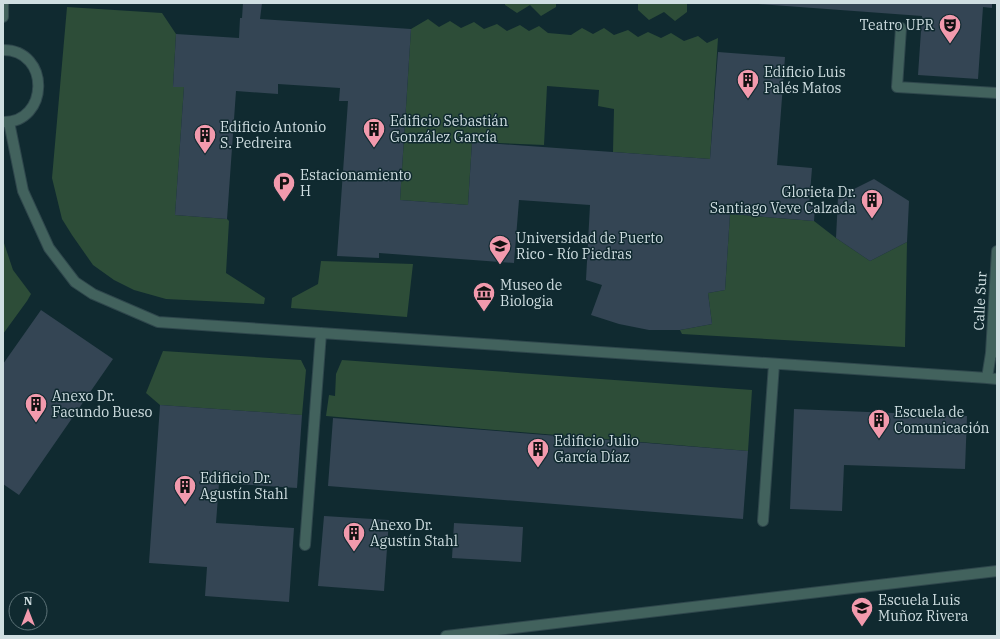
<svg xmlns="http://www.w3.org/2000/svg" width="1000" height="639" viewBox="0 0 1000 639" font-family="'IBM Plex Serif',serif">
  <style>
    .green { fill: #2d4d38 }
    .building { fill: #344554 }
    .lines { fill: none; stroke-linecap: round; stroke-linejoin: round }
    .minor-casing { stroke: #2f474c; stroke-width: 12 }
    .minor { stroke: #42625d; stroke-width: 10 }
    .labels { text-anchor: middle; stroke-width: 3; stroke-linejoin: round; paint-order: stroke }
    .poi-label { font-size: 14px; fill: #cfdee1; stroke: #102a30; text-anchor: start }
    .street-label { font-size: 14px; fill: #cfdee1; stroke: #102a30 }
  </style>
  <rect width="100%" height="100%" fill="#102a30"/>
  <!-- green -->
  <path class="green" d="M 505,3 L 556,3 L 556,7 L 541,16 L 530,5 L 517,13 L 505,5 Z
    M 638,3 L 687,3 L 687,12 L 675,21 L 664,12 L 649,20 L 638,10 Z
    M 67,7 L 162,13 L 176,34 L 173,87 L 184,87 L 175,215 L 227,219 L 229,221 L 226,273 L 265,298 L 264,304 L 166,299 L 134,290 L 114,280 L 93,265 L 72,235 L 62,219 L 52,178 Z
    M 428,19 L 439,27 L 450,21 L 461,28 L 474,22 L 484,29 L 497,24 L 507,31 L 520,25 L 529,31 L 539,26 L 548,33 L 571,35 L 582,28 L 593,34 L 604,28 L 614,35 L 628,30 L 638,37 L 648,32 L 661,38 L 671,33 L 684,41 L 698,36 L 707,43 L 718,38 L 710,159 L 613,152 L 614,109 L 598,106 L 599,90 L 547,86 L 544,145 L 472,142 L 468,205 L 400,200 L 411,29 Z
    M 730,214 L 814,221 L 836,238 L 870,261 L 907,242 L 905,347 L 682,334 L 680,330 L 712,324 L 708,293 L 725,290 Z
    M 3,240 L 13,270 L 31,294 L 27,301 L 3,334 Z
    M 321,261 L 413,264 L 407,317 L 291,308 L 292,298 L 318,284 Z
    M 163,351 L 301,360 L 306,370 L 302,415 L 160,405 L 146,393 Z
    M 342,360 L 752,390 L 748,451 L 326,416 L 329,395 L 335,396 L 336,374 Z"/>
  <!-- building -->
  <path class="building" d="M 243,3 L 262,3 L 260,19 L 411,29 L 400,200 L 468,205 L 472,142 L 710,159 L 718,52 L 785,57 L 777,165 L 812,168 L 809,206 L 815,206 L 814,221 L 730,214 L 725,290 L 708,293 L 712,324 L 680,330 L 649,330 L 619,324 L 591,315 L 602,285 L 586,280 L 590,205 L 519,200 L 514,263 L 379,253 L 379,258 L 337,256 L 348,101 L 339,101 L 340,88 L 278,84 L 278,94 L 236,91 L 227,219 L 175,215 L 184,87 L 173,87 L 176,34 L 239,38 L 240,18 L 242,18 Z
    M 758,3 L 992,3 L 992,8 L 983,7 L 978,79 L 918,75 L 922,16 L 758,4 Z
    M 874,179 L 909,201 L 907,242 L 870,261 L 836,238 L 838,197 Z
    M 41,310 L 113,359 L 19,495 L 3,484 L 3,364 Z
    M 160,405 L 302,415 L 297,488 L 219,483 L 216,523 L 294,528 L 289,602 L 205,596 L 207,567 L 149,563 Z
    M 794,409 L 967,416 L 965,469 L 844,465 L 842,511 L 790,509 Z
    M 333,418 L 748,451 L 743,519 L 328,486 Z
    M 324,516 L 389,520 L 384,591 L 318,586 Z
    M 454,523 L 523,527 L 521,562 L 452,558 Z"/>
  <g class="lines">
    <!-- minor casing -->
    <g class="minor-casing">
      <path id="minor" d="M 3,17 L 3,3
        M 901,28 L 897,87 L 997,93
        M 3,50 C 51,50 49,123 3,122
        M 9,122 L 23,191 L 49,248 L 75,282 L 93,294 L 158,322 L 987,378 L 991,353 L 997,352
        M 991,353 L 997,251
        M 987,378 L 997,379
        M 763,521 L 774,364
        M 305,545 L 321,333
        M 446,636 L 997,571"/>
    </g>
    <!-- minor -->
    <use href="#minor" class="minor"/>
  </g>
  <!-- icons -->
  <defs>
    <g id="theatre-pin" transform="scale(1.15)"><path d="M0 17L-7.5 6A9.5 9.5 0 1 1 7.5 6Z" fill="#f29aad" stroke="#102a30"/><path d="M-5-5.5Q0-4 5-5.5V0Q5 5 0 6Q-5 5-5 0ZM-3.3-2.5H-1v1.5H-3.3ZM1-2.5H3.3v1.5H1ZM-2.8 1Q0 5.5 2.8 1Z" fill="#111"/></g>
    <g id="building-pin" transform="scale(1.15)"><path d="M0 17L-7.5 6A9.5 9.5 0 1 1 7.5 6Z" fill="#f29aad" stroke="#102a30"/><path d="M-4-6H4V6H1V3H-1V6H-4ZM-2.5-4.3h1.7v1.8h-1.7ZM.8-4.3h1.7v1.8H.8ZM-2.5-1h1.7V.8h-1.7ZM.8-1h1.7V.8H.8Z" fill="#111"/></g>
    <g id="parking-pin" transform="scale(1.15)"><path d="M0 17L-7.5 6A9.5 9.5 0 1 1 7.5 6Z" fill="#f29aad" stroke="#102a30"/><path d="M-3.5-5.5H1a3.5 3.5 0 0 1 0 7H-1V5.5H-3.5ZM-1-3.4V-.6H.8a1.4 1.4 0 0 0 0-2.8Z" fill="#111"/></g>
    <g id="university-pin" transform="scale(1.15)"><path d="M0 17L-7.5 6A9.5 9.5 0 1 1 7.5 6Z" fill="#f29aad" stroke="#102a30"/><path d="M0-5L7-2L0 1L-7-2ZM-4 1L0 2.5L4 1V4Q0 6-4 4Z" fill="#111"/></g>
    <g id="museum-pin" transform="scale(1.15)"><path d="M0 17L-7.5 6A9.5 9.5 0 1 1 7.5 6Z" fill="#f29aad" stroke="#102a30"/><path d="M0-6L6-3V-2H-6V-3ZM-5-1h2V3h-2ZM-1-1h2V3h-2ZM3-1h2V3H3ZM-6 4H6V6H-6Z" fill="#111"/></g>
    <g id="school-pin" transform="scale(1.15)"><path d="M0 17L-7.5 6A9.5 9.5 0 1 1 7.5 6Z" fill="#f29aad" stroke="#102a30"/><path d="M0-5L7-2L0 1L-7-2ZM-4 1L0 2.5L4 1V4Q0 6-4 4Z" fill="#111"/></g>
  </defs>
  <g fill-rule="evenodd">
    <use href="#theatre-pin" x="950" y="25"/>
    <use href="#building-pin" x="748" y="80"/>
    <use href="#building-pin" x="374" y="129"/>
    <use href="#building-pin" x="205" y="135"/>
    <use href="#parking-pin" x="284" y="183"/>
    <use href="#building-pin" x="872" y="200"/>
    <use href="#university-pin" x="500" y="246"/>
    <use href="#museum-pin" x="484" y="293"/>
    <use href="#building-pin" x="36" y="404"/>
    <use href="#building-pin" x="879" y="420"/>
    <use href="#building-pin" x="538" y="449"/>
    <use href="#building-pin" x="185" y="486"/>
    <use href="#building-pin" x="354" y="533"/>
    <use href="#school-pin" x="862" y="608"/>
  </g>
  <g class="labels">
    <!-- poi labels -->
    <g class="poi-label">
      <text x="934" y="30" text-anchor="end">Teatro UPR</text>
      <text x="764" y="77">Edificio Luis<tspan x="764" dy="16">Palés Matos</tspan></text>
      <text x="390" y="126">Edificio Sebastián<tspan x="390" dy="16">González García</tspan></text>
      <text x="220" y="132">Edificio Antonio<tspan x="220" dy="16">S. Pedreira</tspan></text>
      <text x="300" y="180">Estacionamiento<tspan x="300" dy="16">H</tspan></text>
      <text x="856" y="197" text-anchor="end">Glorieta Dr.<tspan x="856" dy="16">Santiago Veve Calzada</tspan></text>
      <text x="516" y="243">Universidad de Puerto<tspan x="516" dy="16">Rico - Río Piedras</tspan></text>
      <text x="500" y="290">Museo de<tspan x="500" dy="16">Biologia</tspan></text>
      <text x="52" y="401">Anexo Dr.<tspan x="52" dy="16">Facundo Bueso</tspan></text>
      <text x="894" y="417">Escuela de<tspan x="894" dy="16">Comunicación</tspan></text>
      <text x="554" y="446">Edificio Julio<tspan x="554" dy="16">García Díaz</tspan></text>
      <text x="200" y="483">Edificio Dr.<tspan x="200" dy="16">Agustín Stahl</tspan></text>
      <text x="370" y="530">Anexo Dr.<tspan x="370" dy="16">Agustín Stahl</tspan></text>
      <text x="878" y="605">Escuela Luis<tspan x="878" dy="16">Muñoz Rivera</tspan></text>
    </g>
    <!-- street labels -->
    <g class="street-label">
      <text transform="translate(980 301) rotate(-87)" y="5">Calle Sur</text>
    </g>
  </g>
  <!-- border -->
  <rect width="1000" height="639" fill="none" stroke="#cfdee1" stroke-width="8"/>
  <!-- north arrow -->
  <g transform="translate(28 611)"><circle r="19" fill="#102a30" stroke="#5c7277"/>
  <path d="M0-3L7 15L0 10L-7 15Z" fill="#f29aad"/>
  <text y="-6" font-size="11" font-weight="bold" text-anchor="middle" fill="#cfdee1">N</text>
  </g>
</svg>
